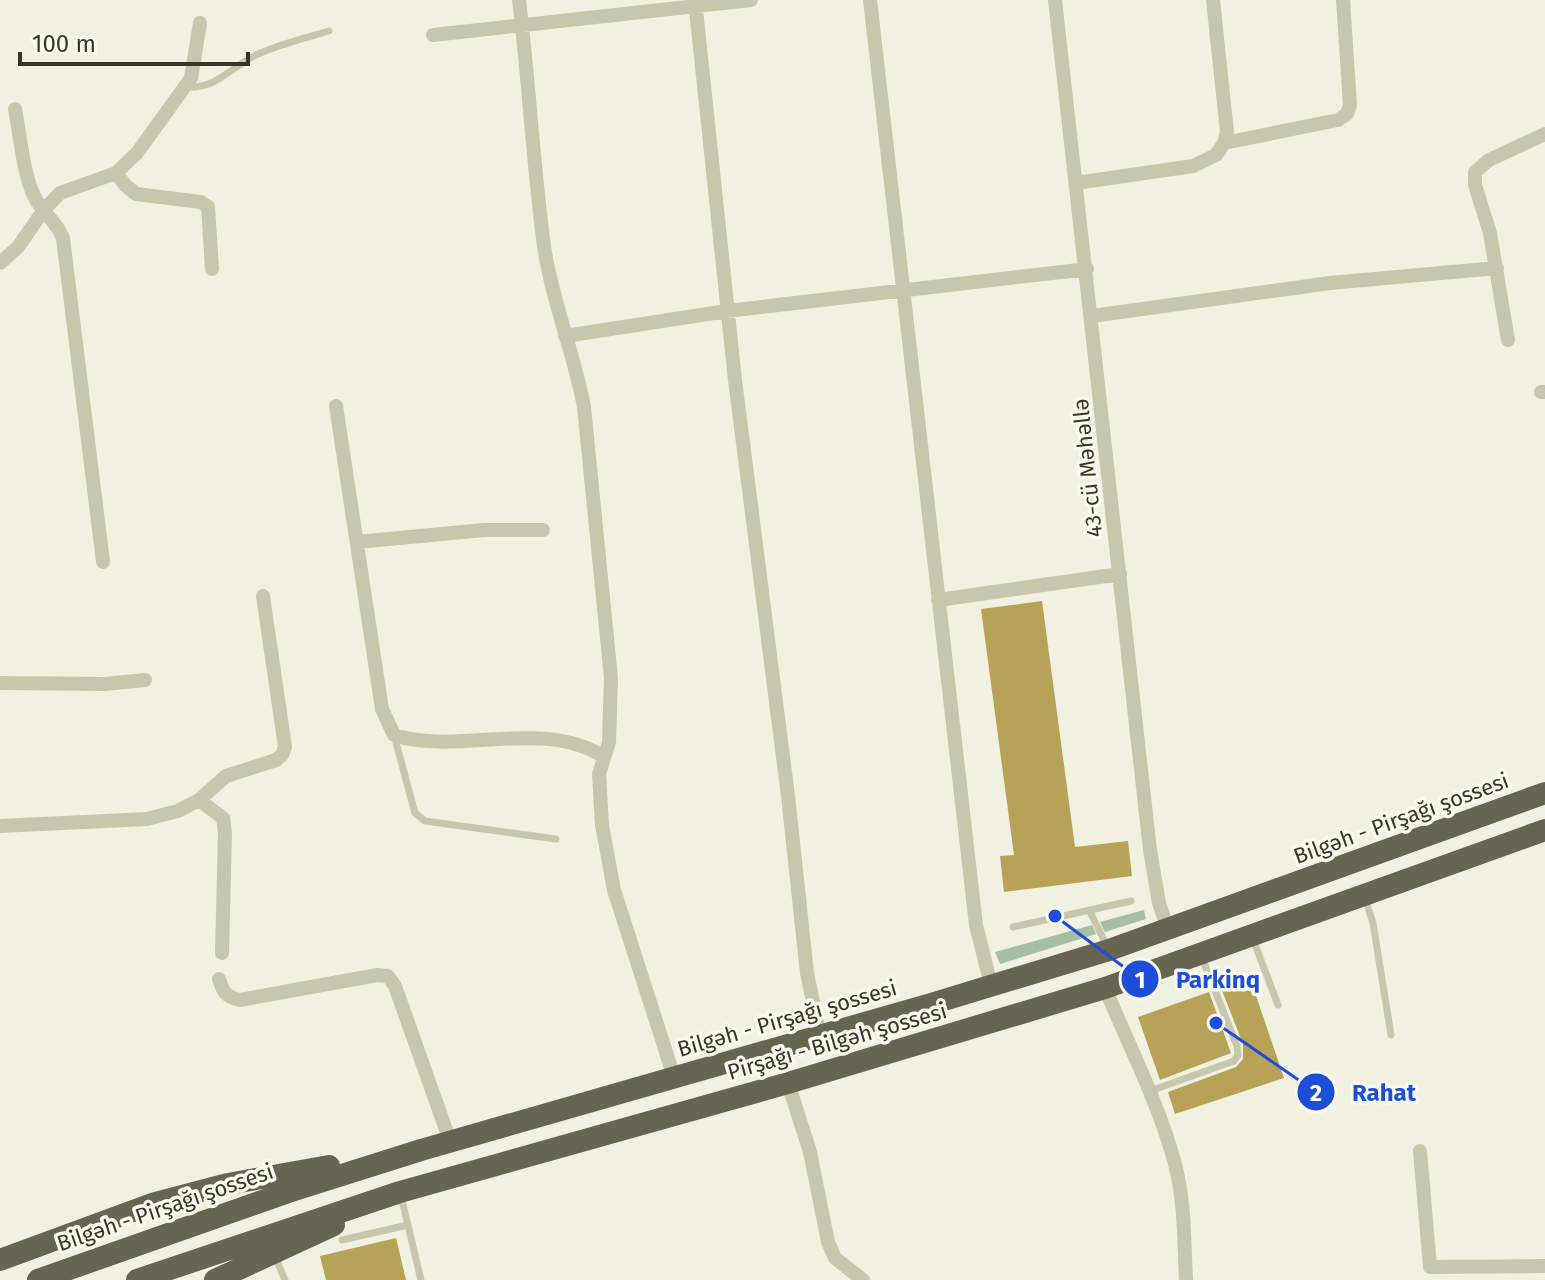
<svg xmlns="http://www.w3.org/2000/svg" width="1545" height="1280" viewBox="0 0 1545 1280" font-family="'Fira Sans',sans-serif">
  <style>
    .green { fill: #a6bea3 }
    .building { fill: #b8a258 }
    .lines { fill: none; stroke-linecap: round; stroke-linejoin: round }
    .service { stroke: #c8c7ae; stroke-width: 7 }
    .minor { stroke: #c8c7ae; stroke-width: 14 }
    .trunk { stroke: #676452; stroke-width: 22 }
    .labels { text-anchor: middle; stroke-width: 7; stroke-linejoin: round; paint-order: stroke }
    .street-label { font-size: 22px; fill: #37352c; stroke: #f8f9ed }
    .leader { fill: none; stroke: #1d4ed8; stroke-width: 3 }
    .callout-dot { fill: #1d4ed8; stroke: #f8f9ed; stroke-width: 3 }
    .mark-label { font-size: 24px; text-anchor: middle; font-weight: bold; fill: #fff }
    .callout-label { font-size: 24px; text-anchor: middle; font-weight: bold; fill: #1d4ed8; stroke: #f8f9ed; stroke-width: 7; stroke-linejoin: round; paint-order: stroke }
  </style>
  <rect width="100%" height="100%" fill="#f0f1e1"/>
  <!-- green -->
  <path class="green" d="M 1144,910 L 1146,919 L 1105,932 L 1100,922 Z
    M 1092,925 L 1096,934 L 1000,964 L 995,952 Z"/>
  <!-- building -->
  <path class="building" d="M 1042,601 L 1075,847 L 1128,841 L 1132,876 L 1004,892 L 1000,856 L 1014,855 L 981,609 Z
    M 1250,978 L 1284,1078 L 1175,1114 L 1168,1092 L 1236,1067 L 1243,1059 L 1243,1044 L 1221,988 Z
    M 1209,992 L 1231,1053 L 1160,1080 L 1138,1017 Z
    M 396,1238 L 406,1280 L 326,1280 L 320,1256 Z"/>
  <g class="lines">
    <!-- service -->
    <path class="service" d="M 186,87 C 218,89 230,67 258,54 C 280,44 305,38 329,31
      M 394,735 L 415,813 L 425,821 L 556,839
      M 1365,898 L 1373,923 L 1391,1035
      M 1089,910 L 1108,948
      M 1013,927 L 1131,901
      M 1253,939 L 1278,1005
      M 1150,1091 L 1234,1061 L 1238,1055 L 1237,1046 L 1202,958
      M 401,1196 L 421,1280
      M 342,1240 L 408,1225
      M 275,1256 L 285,1280"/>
    <!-- minor -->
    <path class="minor" d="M 519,0 C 529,82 533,164 544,246 C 552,301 574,353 584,407 L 611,678 L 609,742 L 599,774 L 602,825 L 614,890 L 674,1077
      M 695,0 L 735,380 L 788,796 L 807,973 L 820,1036
      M 870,0 L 976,925 L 991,985
      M 1055,0 L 1150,850 L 1159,903 L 1168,930
      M 433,35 L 751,0
      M 15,109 C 20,134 23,173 34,196 C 42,213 56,220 63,238 L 103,562
      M 1224,143 L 1338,120 L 1347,114 L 1350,105 L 1343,0
      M 116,173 L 125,185 L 136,194 L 201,202 L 208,207 L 212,269
      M 1076,183 L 1193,166 L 1216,155 L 1224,143 L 1227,132 L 1213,0
      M 0,263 L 18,247 L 43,211 L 60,193 L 116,173 L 137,153 L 191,78 L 200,23
      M 1092,316 L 1330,283 L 1497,268
      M 565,336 L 727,311 L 1087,269
      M 1508,340 L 1490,233 L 1475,185 L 1475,172 L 1489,160 L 1545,134
      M 1541,392 L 1545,392
      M 336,406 L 382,709 L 394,735 C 461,756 543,717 604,757
      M 357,542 L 484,530 L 543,530
      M 938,600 L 1120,574
      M 0,683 L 105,684 L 145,680
      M 199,800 L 223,818 L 225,833 L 222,953
      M 0,826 L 147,819 L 178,811 L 199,800 L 226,776 L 276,760 L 282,755 L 285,747 L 263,596
      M 219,979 C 223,992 226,997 240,1000 L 377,975 L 388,976 L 395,986 L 450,1141
      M 1105,988 C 1129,1046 1159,1104 1175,1164 C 1185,1202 1184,1242 1186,1280
      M 788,1083 L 810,1152 L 828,1242 L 835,1258 L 863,1280
      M 1420,1151 L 1430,1267 L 1545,1266"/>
    <!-- trunk -->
    <path class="trunk" d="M 0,1260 L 152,1204 L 228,1184 L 329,1166
      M 38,1280 L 288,1192 L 421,1150 L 931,1004 L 1109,950 L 1545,793
      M 137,1280 L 400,1192 L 788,1083 L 1105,988 L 1545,830
      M 215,1280 L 334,1225"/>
  </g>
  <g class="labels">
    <!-- street labels -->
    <g class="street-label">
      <text transform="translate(1087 468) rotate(-96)" y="8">43-cü Məhəllə</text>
      <text transform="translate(1401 818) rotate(-20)" y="8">Bilgəh - Pirşağı şossesi</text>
      <text transform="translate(787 1018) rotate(-16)" y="8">Bilgəh - Pirşağı şossesi</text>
      <text transform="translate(837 1041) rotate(-16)" y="8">Pirşağı - Bilgəh şossesi</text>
      <text transform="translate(165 1207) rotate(-19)" y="8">Bilgəh - Pirşağı şossesi</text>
    </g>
  </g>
  <!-- callouts -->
  <path class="leader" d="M1055 916L1140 979M1216 1023L1316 1092"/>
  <g class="callout-dot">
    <circle cx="1055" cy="916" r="8"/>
    <circle cx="1216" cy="1023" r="8"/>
    <circle cx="1140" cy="979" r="20"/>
    <circle cx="1316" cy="1092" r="20"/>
  </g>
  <g class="mark-label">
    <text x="1140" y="988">1</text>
    <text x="1316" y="1101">2</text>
  </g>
  <g class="callout-label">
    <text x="1218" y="988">Parkinq</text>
    <text x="1384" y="1101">Rahat</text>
  </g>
  <!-- scale -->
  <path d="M20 52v12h228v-12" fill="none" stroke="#37352c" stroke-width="4"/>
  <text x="32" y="52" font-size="24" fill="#37352c" stroke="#f8f9ed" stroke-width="6" paint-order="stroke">100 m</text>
</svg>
